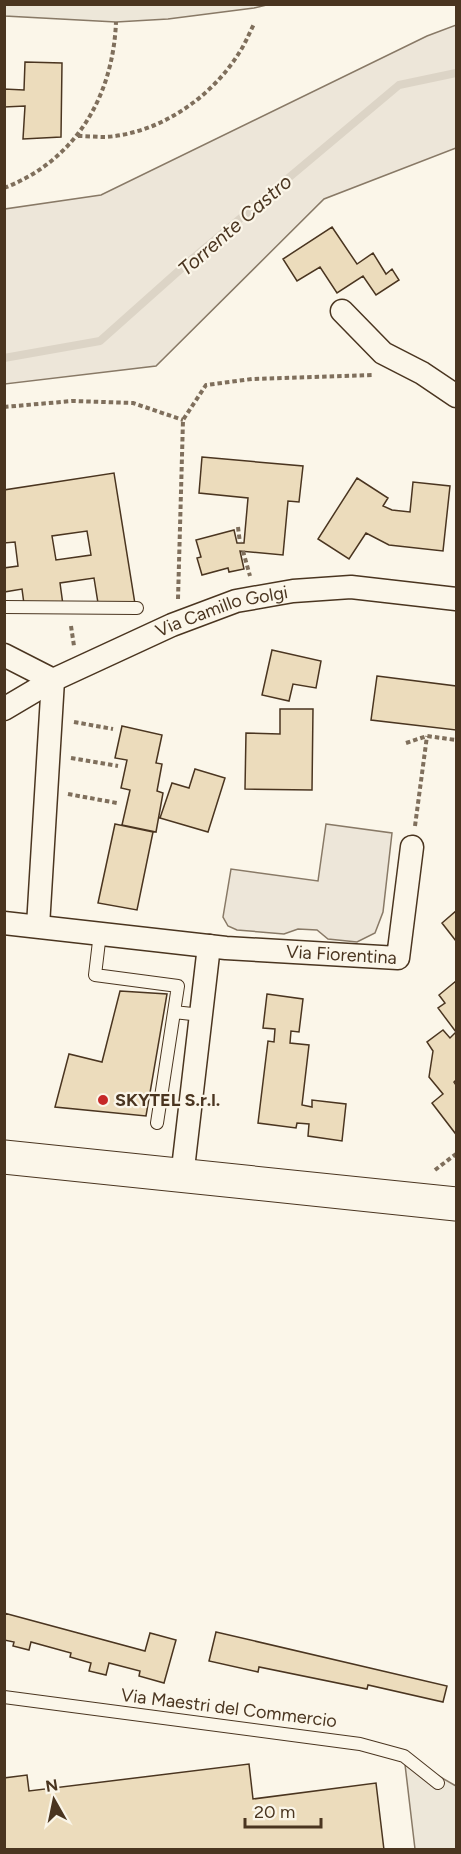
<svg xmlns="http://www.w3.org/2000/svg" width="461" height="1854" viewBox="0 0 461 1854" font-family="Figtree,sans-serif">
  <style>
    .green { fill: #ede6d9; stroke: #887966; stroke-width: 1.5 }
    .parking { fill: #ede7d9; stroke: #887966; stroke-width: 1.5 }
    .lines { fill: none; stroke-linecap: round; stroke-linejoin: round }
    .stream { stroke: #dcd4c6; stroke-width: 8 }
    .building { fill: #ecdcbc; stroke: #4a3520; stroke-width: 1.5; fill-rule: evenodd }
    .lane-casing { stroke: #4a3520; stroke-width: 14 }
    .street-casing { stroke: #4a3520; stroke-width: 25 }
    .primary-casing { stroke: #4a3520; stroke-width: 35 }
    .path { stroke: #7f6f5c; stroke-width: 4; stroke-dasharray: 4.5 3; stroke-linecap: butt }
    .lane { stroke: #fbf6e9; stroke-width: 12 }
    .street { stroke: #fbf6e9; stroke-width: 22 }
    .primary { stroke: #fbf6e9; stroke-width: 33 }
    .poi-dot { fill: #c62828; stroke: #fbf6e9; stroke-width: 2 }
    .labels { text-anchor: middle; stroke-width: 4.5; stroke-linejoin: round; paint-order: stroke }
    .street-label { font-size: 18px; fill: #4a3520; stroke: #fbf6e9 }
    .poi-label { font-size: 18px; font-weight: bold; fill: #4a3520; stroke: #fbf6e9; text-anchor: start }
    .water-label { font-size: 20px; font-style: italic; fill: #4a3520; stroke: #fbf6e9 }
  </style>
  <rect width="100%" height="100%" fill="#fbf6e9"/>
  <!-- green -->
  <path class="green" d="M 456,25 L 456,148 L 324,199 L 156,366 L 5,384 L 5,209 L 101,195 L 427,36 Z
    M 326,824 L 392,833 L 383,912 L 375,933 L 357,942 L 328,939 L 317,930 L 298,929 L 284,934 L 237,930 L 228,926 L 223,917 L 231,869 L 318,881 Z"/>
  <!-- parking -->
  <path class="parking" d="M 5,4 L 267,4 L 267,5 L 254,8 L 168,19 L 116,22 L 5,16 Z
    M 404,1756 L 456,1786 L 456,1849 L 415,1849 Z"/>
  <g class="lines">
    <!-- stream -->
    <path class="stream" d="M 4,358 L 100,341 L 192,259 L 399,85 L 456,73"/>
  </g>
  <!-- building -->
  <path class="building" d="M 25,62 L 62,63 L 61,137 L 23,139 L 25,106 L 4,107 L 4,89 L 24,90 Z
    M 332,227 L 357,264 L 373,253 L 386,274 L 392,269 L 399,280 L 376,295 L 363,276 L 337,293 L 320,267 L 297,281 L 283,259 Z
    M 202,457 L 303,466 L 299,502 L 288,501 L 283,555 L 240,551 L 244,569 L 229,572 L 228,568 L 202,575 L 197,558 L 201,557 L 196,540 L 234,530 L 237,543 L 244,543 L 248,498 L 199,493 Z
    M 114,473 L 135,604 L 98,603 L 94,578 L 60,583 L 63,605 L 24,604 L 22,589 L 4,592 L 4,568 L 18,566 L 15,542 L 4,543 L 4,490 ZM 87,531 L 91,555 L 56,560 L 52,536 Z
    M 357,478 L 388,498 L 383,506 L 392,510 L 410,512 L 413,482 L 450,486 L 443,551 L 389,545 L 366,533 L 349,559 L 318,539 Z
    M 272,650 L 321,661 L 316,688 L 293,684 L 289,701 L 262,695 Z
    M 377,676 L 456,686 L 456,730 L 371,720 Z
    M 280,709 L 313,709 L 312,790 L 245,789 L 246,733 L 280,734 Z
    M 122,726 L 162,735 L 156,763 L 162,764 L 157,791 L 163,793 L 156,832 L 122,825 L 130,790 L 121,788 L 127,760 L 115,758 Z
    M 195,769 L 225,778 L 208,832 L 160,818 L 172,783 L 189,788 Z
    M 115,824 L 153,832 L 137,910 L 98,903 Z
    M 456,911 L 456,941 L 442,923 Z
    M 456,981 L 456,1032 L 438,1008 L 445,1003 L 439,995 Z
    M 120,991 L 167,994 L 146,1116 L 55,1107 L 69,1054 L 102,1062 Z
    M 267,994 L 303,999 L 299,1032 L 291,1031 L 290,1043 L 309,1045 L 302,1105 L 312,1107 L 312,1100 L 346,1104 L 342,1141 L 308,1136 L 309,1124 L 297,1123 L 296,1128 L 258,1123 L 268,1041 L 274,1042 L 275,1029 L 263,1028 Z
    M 443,1030 L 450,1038 L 456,1032 L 456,1080 L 454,1082 L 456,1085 L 456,1132 L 455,1133 L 432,1103 L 443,1094 L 429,1077 L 433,1051 L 427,1042 Z
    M 4,1613 L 145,1651 L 150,1633 L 176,1640 L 164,1683 L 139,1676 L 140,1671 L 109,1663 L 106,1675 L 89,1671 L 91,1663 L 70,1657 L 71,1653 L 31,1642 L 29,1650 L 13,1646 L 14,1642 L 4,1640 Z
    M 216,1632 L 447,1686 L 443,1702 L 368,1685 L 367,1689 L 259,1667 L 258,1672 L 209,1661 Z
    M 249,1764 L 253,1799 L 376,1783 L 384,1850 L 4,1850 L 4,1778 L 27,1775 L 29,1791 Z"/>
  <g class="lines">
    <!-- lane casing -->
    <g class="lane-casing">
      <path id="lane" d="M 4,607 L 137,608
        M 100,933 L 95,975 L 178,986 L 157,1123
        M 174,1012 L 201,1015
        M 4,1697 L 360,1744 L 404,1756 L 438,1783"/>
    </g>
    <!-- street casing -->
    <g class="street-casing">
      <g id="street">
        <path d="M 342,311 L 383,353 L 422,373 L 456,396"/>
        <path d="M 4,655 L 53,680 L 38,926"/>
        <path id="s1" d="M 4,709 L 53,680 L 172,625 L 236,601 L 293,591 L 351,587 L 456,599"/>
        <path id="s2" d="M 4,923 L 226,948 L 398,958 L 412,847"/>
        <path d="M 182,1177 L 209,946"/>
      </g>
    </g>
    <!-- primary casing -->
    <g class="primary-casing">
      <path id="primary" d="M 4,1157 L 456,1204"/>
    </g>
    <!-- path -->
    <path class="path" d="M 78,136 C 87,136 97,137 106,137 C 160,133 211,98 239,53 C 245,44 249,34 254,24
      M 4,188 C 75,161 113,97 116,22
      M 4,407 L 72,401 L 133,403 L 183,420
      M 238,527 L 240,543
      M 243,551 L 250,576
      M 178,599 L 183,420 L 206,385 L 252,379 L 374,375
      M 71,626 L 74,646
      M 74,722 L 113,729
      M 406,743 L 427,736 L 456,740
      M 71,758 L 118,766
      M 68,794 L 117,803
      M 415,826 L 427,736
      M 435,1170 L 456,1154"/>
    <!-- lane -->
    <use href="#lane" class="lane"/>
    <!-- street -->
    <use href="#street" class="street"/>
    <!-- primary -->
    <use href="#primary" class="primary"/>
  </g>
  <!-- markers -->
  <circle class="poi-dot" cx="103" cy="1100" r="6"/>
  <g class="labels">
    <!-- street labels -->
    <g class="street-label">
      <text dy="6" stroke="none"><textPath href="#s1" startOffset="240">Via Camillo Golgi</textPath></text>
      <text dy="6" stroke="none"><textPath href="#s2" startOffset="339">Via Fiorentina</textPath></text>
      <text transform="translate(229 1708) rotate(7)" y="6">Via Maestri del Commercio</text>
    </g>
    <!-- poi labels -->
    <g class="poi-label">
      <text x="115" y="1106">SKYTEL S.r.l.</text>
    </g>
    <!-- water labels -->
    <g class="water-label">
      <text transform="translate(235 225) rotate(-41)" y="7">Torrente Castro</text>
    </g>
  </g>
  <!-- border -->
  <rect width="461" height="1854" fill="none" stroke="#4a3520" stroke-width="12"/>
  <!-- north arrow -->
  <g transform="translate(54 1800) rotate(351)" stroke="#fbf6e9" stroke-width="4.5" paint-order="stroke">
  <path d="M0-4.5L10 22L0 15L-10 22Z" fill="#4a3520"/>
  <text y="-9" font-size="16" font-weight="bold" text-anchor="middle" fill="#4a3520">N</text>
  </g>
  <!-- scale -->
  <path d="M245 1818v9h76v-9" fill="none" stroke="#4a3520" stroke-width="3"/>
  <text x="254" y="1818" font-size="18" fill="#4a3520" stroke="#fbf6e9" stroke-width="4.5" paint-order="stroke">20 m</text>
</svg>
